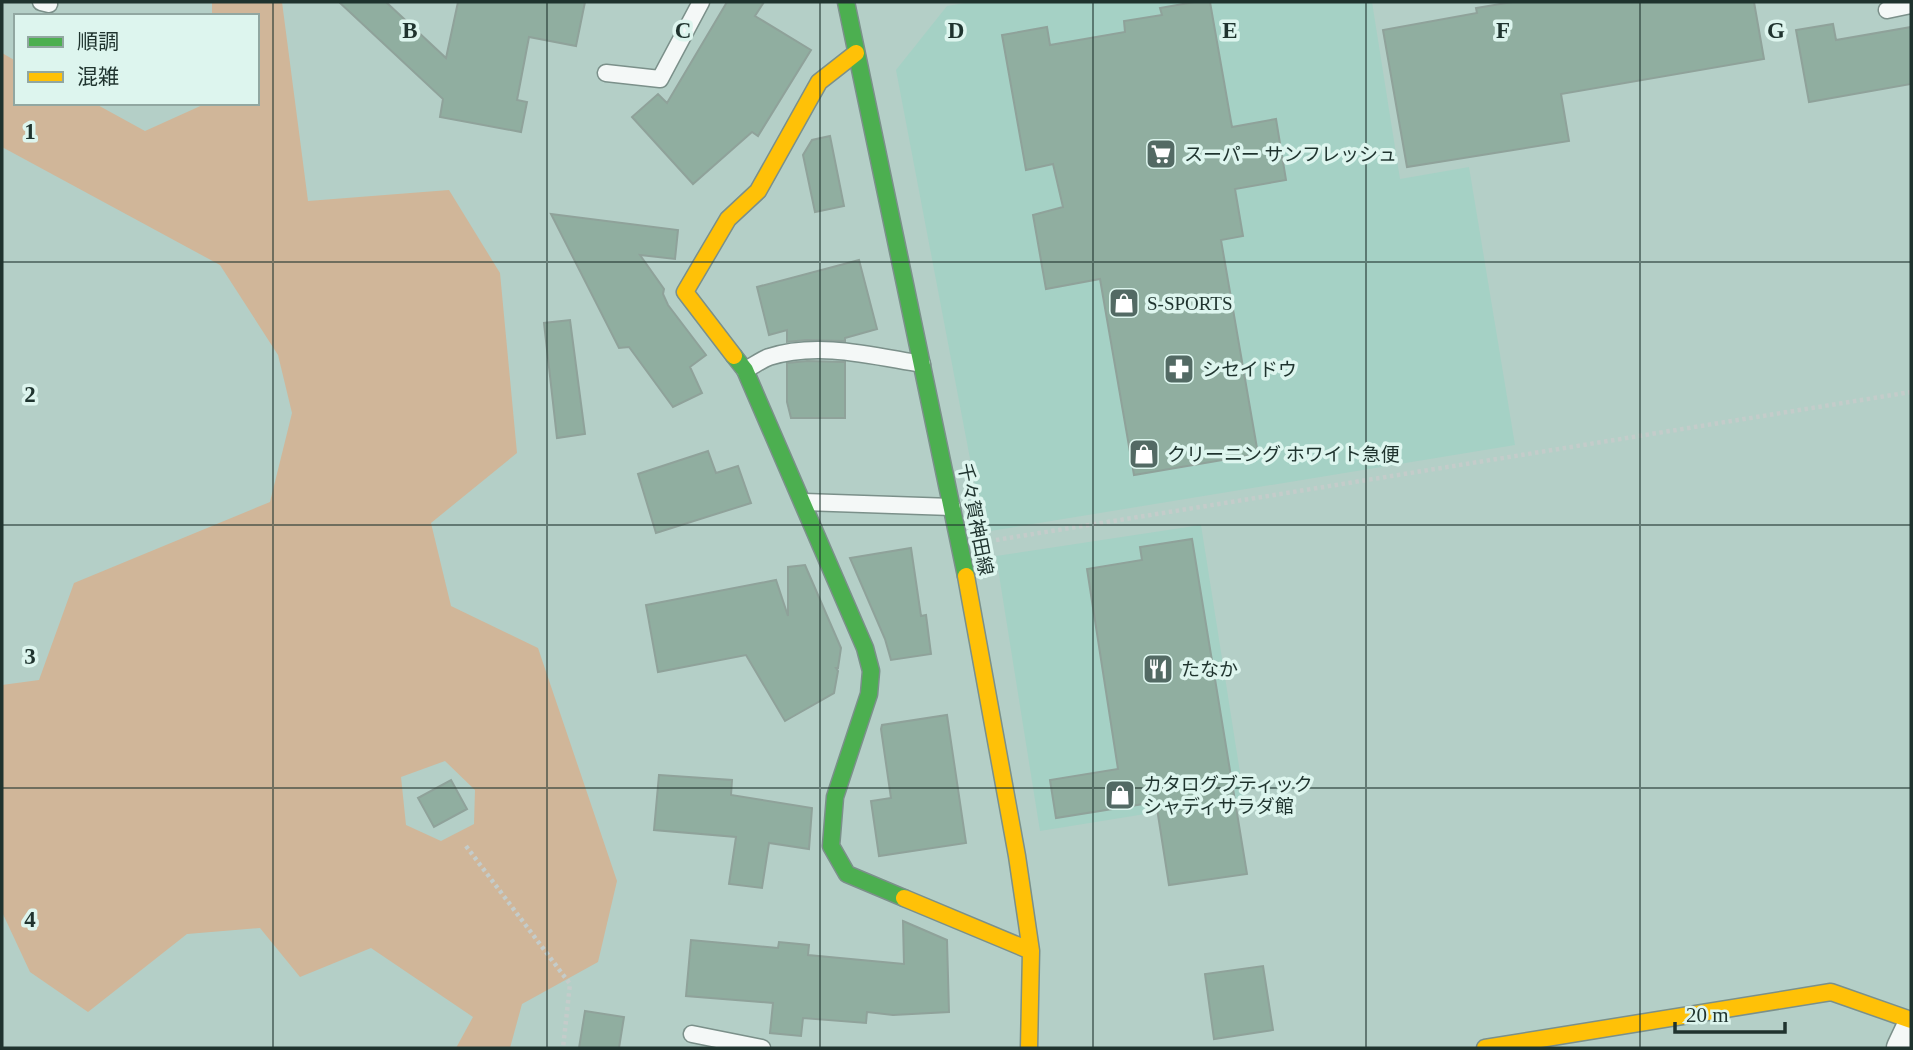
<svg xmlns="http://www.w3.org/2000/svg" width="1913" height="1050" viewBox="0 0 1913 1050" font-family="'Times New Roman','Noto Sans JP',serif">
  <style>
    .built { fill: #a5d1c5 }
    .green { fill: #d0b699; fill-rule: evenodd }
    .building { fill: #90aea0; stroke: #8fa29a; stroke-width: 2 }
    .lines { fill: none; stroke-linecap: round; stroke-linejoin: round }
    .lane-casing { stroke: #7b908a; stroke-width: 19 }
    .street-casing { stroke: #7b908a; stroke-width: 35 }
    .fast-casing { stroke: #7b908a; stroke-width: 19 }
    .slow-casing { stroke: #7b908a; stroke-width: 19 }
    .path { stroke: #c4ccca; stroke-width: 4.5; stroke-dasharray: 3.5 3.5; stroke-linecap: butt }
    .lane { stroke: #f4f8f7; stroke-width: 16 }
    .street { stroke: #f4f8f7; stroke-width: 32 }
    .fast { stroke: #4caf50; stroke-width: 16 }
    .slow { stroke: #ffc107; stroke-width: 16 }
    .grid { fill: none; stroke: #1f332e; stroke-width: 2; stroke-opacity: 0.55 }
    .labels { text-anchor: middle; stroke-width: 7; stroke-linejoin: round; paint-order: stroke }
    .poi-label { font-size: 19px; fill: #1f332e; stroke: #ddf5ee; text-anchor: start }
    .street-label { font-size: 19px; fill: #1f332e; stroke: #ddf5ee }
    .grid-label { font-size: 23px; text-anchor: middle; font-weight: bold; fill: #1f332e; stroke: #ddf5ee; stroke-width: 7; stroke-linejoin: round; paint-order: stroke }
  </style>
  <rect width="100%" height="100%" fill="#b4cfc7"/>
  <!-- built -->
  <path class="built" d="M 971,2 L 1372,2 L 1400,179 L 1469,167 L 1515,445 L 984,532 L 896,70 L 947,6 Z
    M 1201,525 L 1244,798 L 1040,831 L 996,556 Z"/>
  <!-- green -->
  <path class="green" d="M 212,2 L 282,2 L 308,201 L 449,190 L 500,273 L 517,453 L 431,523 L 451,606 L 538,648 L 617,881 L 598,962 L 522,1004 L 510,1048 L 456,1048 L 473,1017 L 371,948 L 300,977 L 260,928 L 187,934 L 88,1012 L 30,972 L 2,912 L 2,685 L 39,680 L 74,583 L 270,502 L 292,413 L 278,355 L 220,265 L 2,147 L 2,53 L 16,61 L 16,103 L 94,103 L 145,131 L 207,103 L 257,103 L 257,16 L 212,16 ZM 445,761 L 475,790 L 474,824 L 441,841 L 406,825 L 401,777 Z"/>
  <!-- building -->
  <path class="building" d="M 339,2 L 386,2 L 446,58 L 458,2 L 585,2 L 576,46 L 529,37 L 517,100 L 527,102 L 521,132 L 440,117 L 443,99 Z
    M 727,2 L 764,2 L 755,16 L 811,50 L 758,136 L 752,132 L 693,184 L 632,117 L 658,94 L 667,103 Z
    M 1194,2 L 1210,2 L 1232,127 L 1276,119 L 1286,180 L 1235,189 L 1243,236 L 1221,240 L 1258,454 L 1134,475 L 1100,279 L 1046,289 L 1033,215 L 1063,207 L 1053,164 L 1026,170 L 1002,35 L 1047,27 L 1050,45 L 1125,32 L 1124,21 L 1162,15 L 1160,8 Z
    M 1512,2 L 1754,2 L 1764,59 L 1561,94 L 1569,141 L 1407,167 L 1383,30 L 1477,13 L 1476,8 Z
    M 1833,24 L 1836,40 L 1911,27 L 1911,84 L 1809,102 L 1796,30 Z
    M 830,136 L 844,206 L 815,212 L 803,155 L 812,140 Z
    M 551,214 L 678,230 L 675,259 L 640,255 L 664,289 L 663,294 L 668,305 L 706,355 L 690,367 L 702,393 L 673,407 L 629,347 L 619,348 Z
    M 859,260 L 877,329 L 845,338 L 845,341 L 806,340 L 787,342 L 787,330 L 769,335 L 757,287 Z
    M 570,320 L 585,434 L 557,438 L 544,323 Z
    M 807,361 L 845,362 L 845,418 L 791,418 L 787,402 L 787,363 Z
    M 708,451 L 716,473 L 738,466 L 751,503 L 656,533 L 638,474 Z
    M 1192,539 L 1247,874 L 1169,885 L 1156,802 L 1056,818 L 1050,780 L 1118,769 L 1087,569 L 1142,560 L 1140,547 Z
    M 911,548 L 921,616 L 926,615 L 931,654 L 891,660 L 885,639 L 850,558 Z
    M 805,565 L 841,648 L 838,668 L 836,668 L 838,671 L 834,693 L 785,721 L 746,655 L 658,672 L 646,605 L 776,580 L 788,616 L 788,567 Z
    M 947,715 L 966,843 L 879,856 L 871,801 L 891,798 L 881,729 L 882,725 Z
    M 659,775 L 732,780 L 731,795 L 812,808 L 809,849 L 769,843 L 762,888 L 729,884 L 736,837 L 654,830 Z
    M 451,780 L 467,809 L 434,827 L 418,798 Z
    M 903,921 L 947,940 L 949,1012 L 893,1015 L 867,1012 L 866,1023 L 803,1018 L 801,1036 L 770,1033 L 773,1003 L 686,996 L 691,940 L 778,948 L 779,942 L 809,945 L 808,955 L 904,964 Z
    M 1263,966 L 1273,1030 L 1214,1039 L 1205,974 Z
    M 585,1011 L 624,1017 L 619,1048 L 579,1048 Z"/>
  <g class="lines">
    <!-- lane casing -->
    <g class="lane-casing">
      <path id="lane" d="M 41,2 L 49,4
        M 1887,10 L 1911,5
        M 606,73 L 660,79 L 701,2
        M 745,370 C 753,366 761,360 769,357 C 818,341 873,356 922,364
        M 804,502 L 952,507
        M 692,1034 L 762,1048"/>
    </g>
    <!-- street casing -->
    <g class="street-casing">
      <path id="street" d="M 1903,1048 L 1911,1031"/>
    </g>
    <!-- fast casing -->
    <g class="fast-casing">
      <path id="fast" d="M 846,2 L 966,576
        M 734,356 L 745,370 L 865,648 L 871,671 L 869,694 L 835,797 L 831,846 L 847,874 L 904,898"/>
    </g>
    <!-- slow casing -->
    <g class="slow-casing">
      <path id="slow" d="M 734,356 L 685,292 L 728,219 L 758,191 L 819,82 L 856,53
        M 966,576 L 1017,856 L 1031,951 L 1029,1048
        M 904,898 L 1031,951
        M 1485,1048 L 1831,992 L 1911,1020"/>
    </g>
    <!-- path -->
    <path class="path" d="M 996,540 L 1911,392
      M 466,846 L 570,984 L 563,1048"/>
    <!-- lane -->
    <use href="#lane" class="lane"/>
    <!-- street -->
    <use href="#street" class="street"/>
    <!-- fast -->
    <use href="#fast" class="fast"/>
    <!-- slow -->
    <use href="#slow" class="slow"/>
  </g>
  <!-- grid -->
  <path class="grid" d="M 273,2 L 273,1048M 547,2 L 547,1048M 820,2 L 820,1048M 1093,2 L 1093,1048M 1366,2 L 1366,1048M 1640,2 L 1640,1048M 2,262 L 1911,262M 2,525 L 1911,525M 2,788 L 1911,788"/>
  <!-- icons -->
  <defs>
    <g id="supermarket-square" transform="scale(1.575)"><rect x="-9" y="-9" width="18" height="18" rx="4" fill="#536a64" stroke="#ddf5ee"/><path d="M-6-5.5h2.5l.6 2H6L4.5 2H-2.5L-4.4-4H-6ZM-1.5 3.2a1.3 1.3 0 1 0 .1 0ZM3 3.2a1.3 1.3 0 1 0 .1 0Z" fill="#fff"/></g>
    <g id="shop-square" transform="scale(1.575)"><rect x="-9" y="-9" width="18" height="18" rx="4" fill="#536a64" stroke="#ddf5ee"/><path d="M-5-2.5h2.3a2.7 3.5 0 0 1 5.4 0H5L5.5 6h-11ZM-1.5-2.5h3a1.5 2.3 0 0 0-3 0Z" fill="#fff"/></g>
    <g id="pharmacy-square" transform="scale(1.575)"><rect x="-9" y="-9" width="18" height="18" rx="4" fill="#536a64" stroke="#ddf5ee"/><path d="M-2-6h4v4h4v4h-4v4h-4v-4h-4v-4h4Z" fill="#fff"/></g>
    <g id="restaurant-square" transform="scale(1.575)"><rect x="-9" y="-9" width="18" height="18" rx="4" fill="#536a64" stroke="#ddf5ee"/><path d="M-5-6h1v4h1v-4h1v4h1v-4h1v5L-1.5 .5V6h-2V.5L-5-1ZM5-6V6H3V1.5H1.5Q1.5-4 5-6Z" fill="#fff"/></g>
  </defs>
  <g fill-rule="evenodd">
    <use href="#supermarket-square" x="1161" y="154"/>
    <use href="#shop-square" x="1124" y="303"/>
    <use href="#pharmacy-square" x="1179" y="369"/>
    <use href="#shop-square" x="1144" y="454"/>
    <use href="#restaurant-square" x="1158" y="669"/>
    <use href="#shop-square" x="1120" y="795"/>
  </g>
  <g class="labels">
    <!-- poi labels -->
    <g class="poi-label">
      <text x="1184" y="161">スーパー サンフレッシュ</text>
      <text x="1147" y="310">S-SPORTS</text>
      <text x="1202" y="376">シセイドウ</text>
      <text x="1167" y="461">クリーニング ホワイト急便</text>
      <text x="1181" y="676">たなか</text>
      <text x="1143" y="791">カタログブティック<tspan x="1143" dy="22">シャディサラダ館</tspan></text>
    </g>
    <!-- street labels -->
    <g class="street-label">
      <text transform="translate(976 519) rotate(79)" y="7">千々賀神田線</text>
    </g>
  </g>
  <g class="grid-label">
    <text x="410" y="38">B</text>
    <text x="683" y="38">C</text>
    <text x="956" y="38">D</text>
    <text x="1230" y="38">E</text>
    <text x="1503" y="38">F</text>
    <text x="1776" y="38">G</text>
    <text x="30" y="139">1</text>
    <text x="30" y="402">2</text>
    <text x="30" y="664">3</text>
    <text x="30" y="927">4</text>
  </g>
  <!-- border -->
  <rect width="1913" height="1050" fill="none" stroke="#1f332e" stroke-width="7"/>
  <!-- legend -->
  <rect x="14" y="14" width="245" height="91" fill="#ddf5ee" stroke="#91a7a1" stroke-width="2"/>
  <rect x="28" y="37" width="35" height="10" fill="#4caf50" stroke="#91a7a1" stroke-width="2"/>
  <text x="77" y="49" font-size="21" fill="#1f332e">順調</text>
  <rect x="28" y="72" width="35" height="10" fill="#ffc107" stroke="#91a7a1" stroke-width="2"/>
  <text x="77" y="84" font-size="21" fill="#1f332e">混雑</text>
  <!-- scale -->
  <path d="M1675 1022v10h110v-10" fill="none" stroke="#1f332e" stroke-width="3.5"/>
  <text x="1686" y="1022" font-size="21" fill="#1f332e" stroke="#ddf5ee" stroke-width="5" paint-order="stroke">20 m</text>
</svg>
